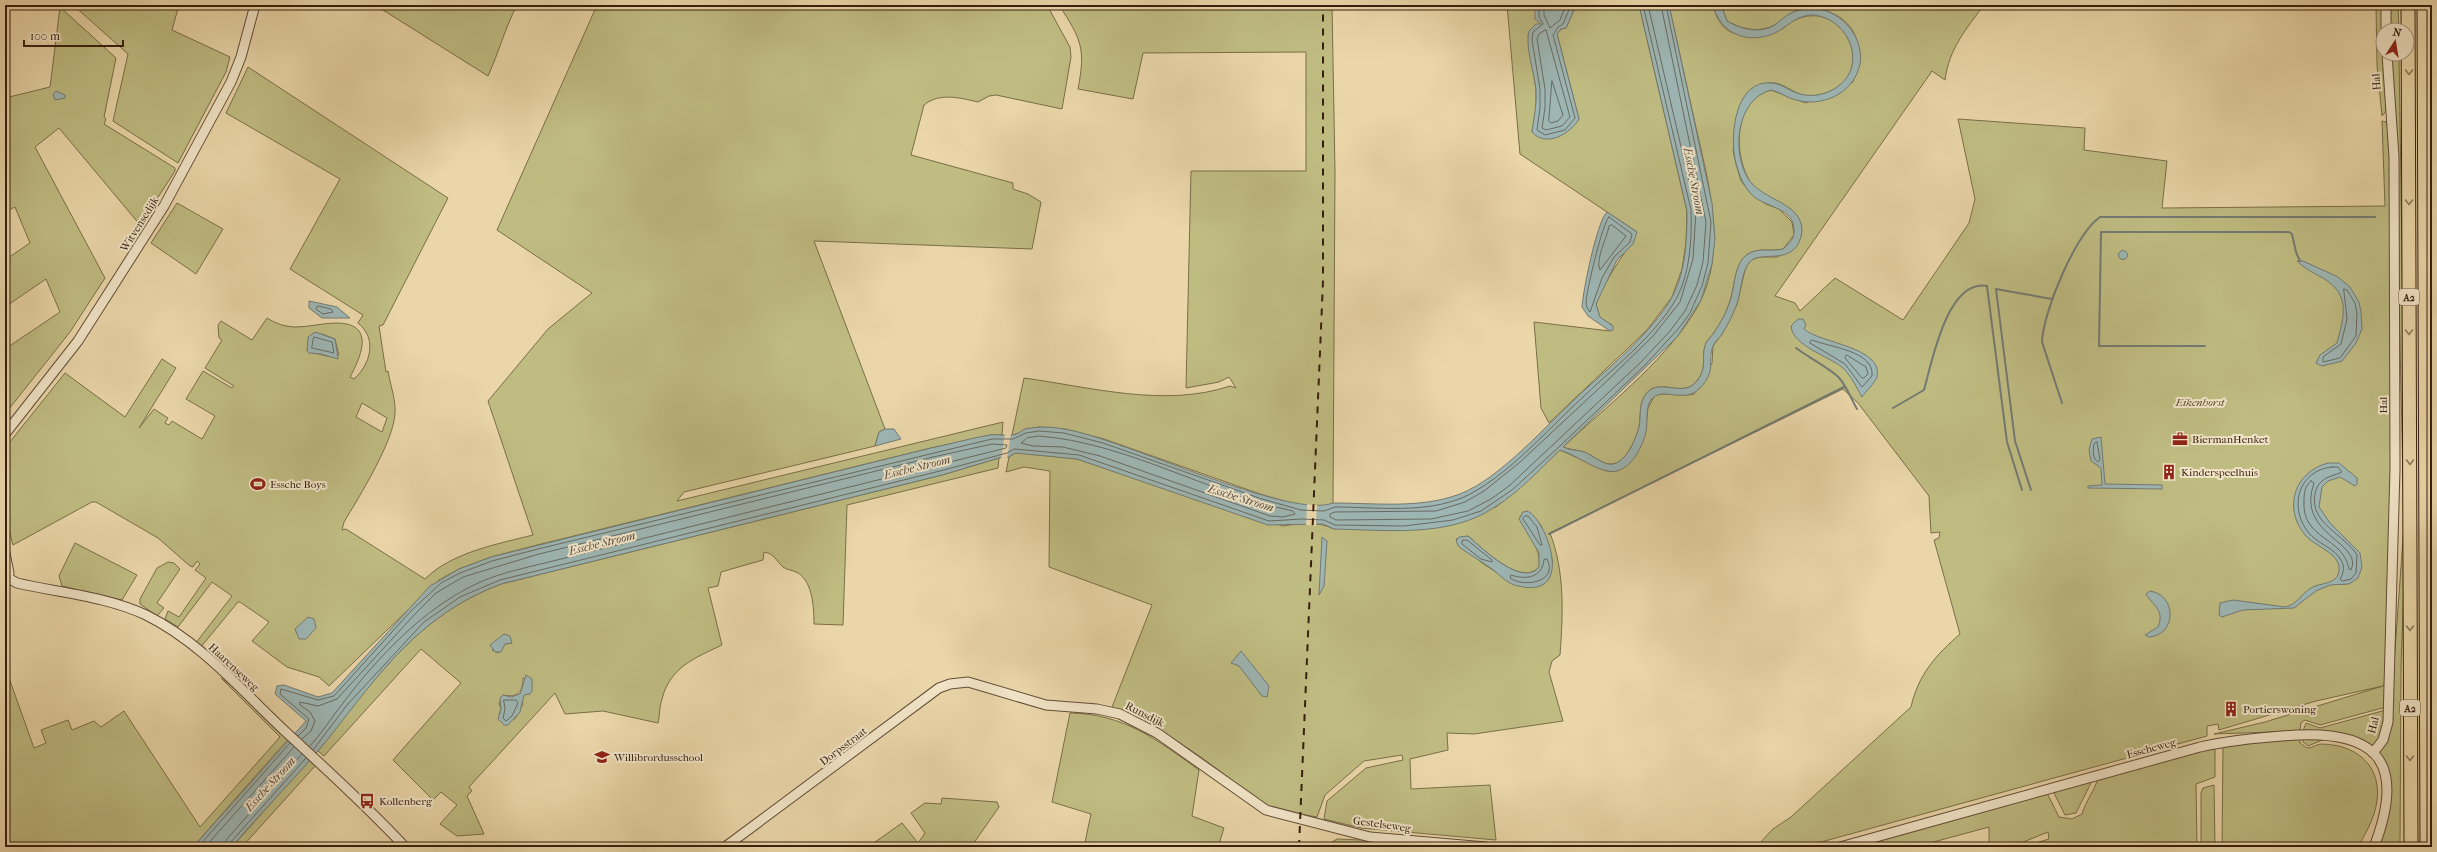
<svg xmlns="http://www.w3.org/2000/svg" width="2437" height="852" viewBox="0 0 2437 852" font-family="'IM FELL French Canon',serif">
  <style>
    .green { fill: #bfbc82; stroke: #7a6e48; fill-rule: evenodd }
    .water { fill: #9db6b4; stroke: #747a72 }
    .pier { fill: #ead6a9 }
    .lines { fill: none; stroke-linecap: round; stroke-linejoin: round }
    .shore { stroke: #6a6a62; stroke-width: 1 }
    .stream { stroke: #747a72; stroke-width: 2 }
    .minor-casing { stroke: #634d36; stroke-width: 11 }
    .highway-casing { stroke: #361f0f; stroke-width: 15 }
    .minor { stroke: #f1e4c7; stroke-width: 9 }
    .highway { stroke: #ead6a9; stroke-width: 13 }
    .rail { stroke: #361f0f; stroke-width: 2; stroke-dasharray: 7 7; stroke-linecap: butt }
    .oneway { stroke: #907a5c }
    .labels { text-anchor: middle; stroke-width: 4; stroke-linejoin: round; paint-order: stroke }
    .shield { fill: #f1e4c7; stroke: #6e5a46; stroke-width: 1 }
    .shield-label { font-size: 10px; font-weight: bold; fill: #361f0f }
    .street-label { font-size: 11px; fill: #361f0f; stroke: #f1e4c7 }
    .park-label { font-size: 11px; font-style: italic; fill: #58462c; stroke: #f1e4c7 }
    .poi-label { font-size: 11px; fill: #361f0f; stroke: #f1e4c7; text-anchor: start }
    .water-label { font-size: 12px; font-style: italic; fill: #554c41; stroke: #f1e4c7 }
  </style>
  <rect width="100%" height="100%" fill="#ead6a9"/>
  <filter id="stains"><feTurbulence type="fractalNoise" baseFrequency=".005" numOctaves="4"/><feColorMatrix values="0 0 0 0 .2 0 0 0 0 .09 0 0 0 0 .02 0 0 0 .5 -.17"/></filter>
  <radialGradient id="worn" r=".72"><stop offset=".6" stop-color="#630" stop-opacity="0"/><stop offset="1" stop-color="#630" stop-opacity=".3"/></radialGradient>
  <!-- green -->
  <path class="green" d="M 73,5 L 179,5 L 172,30 L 230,57 L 226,72 L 178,163 L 113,121 L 128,54 Z
    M 375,5 L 517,5 C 505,28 499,52 488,76 Z
    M 597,5 L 1047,5 L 1070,47 L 1071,57 L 1062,109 L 996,95 L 989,96 L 978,102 C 960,98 940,92 924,105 L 911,155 L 1013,183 L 1013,189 L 1028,194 L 1041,202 L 1032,249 L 814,241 L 885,429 L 879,432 L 875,446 L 684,492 L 677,501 L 1003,422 L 1002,435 L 991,435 L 931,448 L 537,545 L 491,557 L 459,569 L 439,580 L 329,686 L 319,677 L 287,667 L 252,641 L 269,622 L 240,602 L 238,602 L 200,648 L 195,644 L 232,596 L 212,582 L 178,627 L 165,619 L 168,611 L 179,617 L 206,578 L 195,570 L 200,564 L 197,561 L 193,567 L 190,566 L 158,538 L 96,502 L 92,502 L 13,545 L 5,515 L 5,451 L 9,443 L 65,373 L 125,417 L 162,359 L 176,368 L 139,428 L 154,409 L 168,418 L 165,423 L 169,425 L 172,421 L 202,439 L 215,416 L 186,399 L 203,371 L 232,388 L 234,386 L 205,368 L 222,340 L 219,338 L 218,325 L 221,321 L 252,340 L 267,318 C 275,323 285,327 296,327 C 309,327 323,323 336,323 C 375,323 362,355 350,377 L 354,379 C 370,365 378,339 358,323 L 363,315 L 290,269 L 340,179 L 226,113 L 248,67 L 448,198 L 383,325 L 379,326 L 386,372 L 388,371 C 390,384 396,400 395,413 C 394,441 359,497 344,522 L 342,530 L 346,529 L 425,579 C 452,552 498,544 533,535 L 488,401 L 548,329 L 592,293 L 497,230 ZM 322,334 L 335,339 L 339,355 L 326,356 L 307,351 L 309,341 ZM 362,403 L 387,418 L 382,432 L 356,417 Z
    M 1059,5 L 1332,5 L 1335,172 L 1333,503 L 1324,507 L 1302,506 L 1263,495 L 1104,439 L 1065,429 L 1039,427 L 1012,435 L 1024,378 C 1090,387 1165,408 1230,386 L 1236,388 L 1229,377 L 1219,382 L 1186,388 L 1191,171 L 1306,171 L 1306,52 L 1143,53 L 1133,99 L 1078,89 C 1086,48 1081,39 1059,5 Z
    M 1507,5 L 1535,5 L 1541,25 L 1534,26 L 1528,35 L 1536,90 L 1536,108 L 1532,132 C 1558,139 1561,139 1579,119 L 1557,34 L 1561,29 L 1566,28 L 1576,5 L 1639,5 L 1687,211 L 1686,243 L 1682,269 L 1672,297 L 1647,330 L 1549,423 L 1541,408 L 1534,322 L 1610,331 L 1612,325 L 1600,318 L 1596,304 C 1606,277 1623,257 1637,232 L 1520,154 Z
    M 1669,5 L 1713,5 C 1716,17 1721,28 1733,33 C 1738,35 1776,31 1782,29 C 1785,28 1788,23 1791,22 C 1808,12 1828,14 1841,28 C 1848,36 1853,47 1853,58 C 1853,68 1849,78 1841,85 C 1829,94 1809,100 1795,92 C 1787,88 1780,82 1770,83 C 1759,84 1752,92 1744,98 L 1733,150 L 1736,164 L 1741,181 L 1752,195 L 1766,204 L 1779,209 L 1792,222 L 1794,235 L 1783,249 C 1771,252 1759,247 1748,254 C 1734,263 1735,287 1730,301 C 1727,311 1721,323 1715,331 C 1713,335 1708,339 1706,343 C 1700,358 1709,368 1695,383 C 1681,398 1656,375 1644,397 C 1639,406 1641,417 1639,427 C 1636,439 1625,467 1608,464 C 1599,462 1590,453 1580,451 C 1575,450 1569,449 1563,447 C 1605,408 1661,364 1692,316 C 1731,257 1709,186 1695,123 C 1686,84 1678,44 1669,5 Z
    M 1721,5 L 1984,5 C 1966,29 1949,49 1945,80 L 1932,71 L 1775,296 L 1795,303 L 1800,311 L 1835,278 L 1903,320 L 1969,223 L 1975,199 L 1958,119 L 2085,128 L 2084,150 L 2167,161 L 2162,208 L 2385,206 L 2382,121 L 2386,122 L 2390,136 L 2392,472 L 2386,681 L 2384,682 L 2384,686 L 2386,686 L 2386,707 L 2320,725 L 2305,720 L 2301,723 L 2300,731 L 2214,734 L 2265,722 L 2383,686 L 2316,701 L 2219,730 L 2218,724 L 2207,726 L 2207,736 L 1803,847 L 1756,847 L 1773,829 L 1791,817 L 1911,707 C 1918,675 1936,655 1960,634 L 1934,540 L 1939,538 L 1940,532 L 1931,533 L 1929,496 L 1858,403 L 1843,389 L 1550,533 C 1565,572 1563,614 1560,655 L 1552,661 L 1549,672 L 1563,721 L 1474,734 L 1447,733 L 1448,750 L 1410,759 L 1411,789 L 1490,785 L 1496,840 L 1361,828 L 1324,819 L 1327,801 L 1366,768 L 1403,760 L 1402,755 L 1364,761 L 1325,795 L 1317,817 L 1270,809 C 1220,772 1171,730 1112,707 L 1152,605 L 1049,567 L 1050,471 L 1024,467 L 1006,472 L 1009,457 L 1015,453 L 1022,453 L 1077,459 L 1283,526 C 1301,523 1317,521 1334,529 L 1496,507 L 1560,450 L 1607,471 L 1618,470 L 1645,433 L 1648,408 L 1655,395 C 1668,392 1680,397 1694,394 L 1712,363 L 1713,346 L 1722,334 L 1737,304 L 1746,266 L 1751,260 L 1759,257 L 1778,257 L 1801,237 C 1804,200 1761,204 1748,178 C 1733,149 1735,99 1771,90 L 1806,103 L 1853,82 C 1855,70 1860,53 1857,42 C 1852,18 1825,6 1803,9 C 1793,10 1786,17 1779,22 C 1763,34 1743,30 1727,21 ZM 1527,511 L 1541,525 L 1553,563 L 1518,586 L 1482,563 L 1456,539 L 1468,536 C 1482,548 1522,588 1539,567 C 1542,547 1525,533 1520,516 Z
    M 2376,5 L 2383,5 L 2383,54 L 2388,108 L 2382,116 L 2377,65 Z
    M 2389,5 L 2398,5 L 2399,30 L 2389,30 Z
    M 60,7 L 116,58 L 104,117 L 106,119 L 104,124 L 175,168 L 175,171 L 140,225 L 59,128 L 35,147 L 105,278 L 70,332 L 5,414 L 5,349 L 60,312 L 46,279 L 5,307 L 5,260 L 30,243 L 15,207 L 5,212 L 5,98 L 50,87 Z
    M 2390,54 L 2399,54 L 2406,525 L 2401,666 L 2400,847 L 2376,847 C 2384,816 2400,780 2378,752 L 2391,706 L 2404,525 L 2397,210 Z
    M 177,203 L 223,229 L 196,274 L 151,243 Z
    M 999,458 L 998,468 L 847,505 L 843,625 L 814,624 C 814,609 813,582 798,573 C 793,570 787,570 783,567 C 776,561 775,554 764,552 L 763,560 L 721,572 L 718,586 L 708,588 L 722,645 C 695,658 670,667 662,699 C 659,707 660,716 658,723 L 603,711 L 565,714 L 555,693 L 469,787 L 472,791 L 467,796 L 484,834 L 457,836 L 440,824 L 457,805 L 441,792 L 433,800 L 393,760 L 461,683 L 421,649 L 324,756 L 318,751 C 330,737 339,721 351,707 C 396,653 434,609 501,584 L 942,475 ZM 504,634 L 512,643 L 505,644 L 498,653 L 492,650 ZM 523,678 L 532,682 L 530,694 L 524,694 L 521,699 L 523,704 L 515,719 L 499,715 L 501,709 L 499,703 L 503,695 C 518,698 523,692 523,678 Z
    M 75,543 L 137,575 L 122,600 L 62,586 L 59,576 Z
    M 168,562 L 174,563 L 180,569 L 157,603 L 164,608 L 157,616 L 140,604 L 140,599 L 157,568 Z
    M 9,678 L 34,748 L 46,743 L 41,730 L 68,720 L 72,730 L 94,721 L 101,727 L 124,711 L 200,827 L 280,737 L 221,678 L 236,689 L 289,738 L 193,847 L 138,847 L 124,842 L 114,847 L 5,847 L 5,679 Z
    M 2386,710 L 2381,737 L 2373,746 C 2351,731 2328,732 2303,731 L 2306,723 L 2320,728 Z
    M 1070,713 C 1124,714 1156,739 1199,770 L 1192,816 L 1224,828 L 1218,847 L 1084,847 L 1091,814 L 1052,802 Z
    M 2300,737 L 2300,743 L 2307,748 C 2313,748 2316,744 2322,744 C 2363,745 2387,773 2374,814 C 2370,826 2364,836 2358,847 L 2222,847 L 2223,747 Z
    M 2303,737 L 2325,739 L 2308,746 L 2303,742 Z
    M 2215,747 L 2215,777 L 2196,784 L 2197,847 L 2022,847 L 2049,839 L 2048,832 L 2011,847 L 1989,847 L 1989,827 L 1915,847 L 1855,847 L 2047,793 L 2059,817 L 2072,819 L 2082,814 C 2086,800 2094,792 2098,778 Z
    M 310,759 L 316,765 L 242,847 L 232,847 Z
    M 2092,781 L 2076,813 L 2065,815 L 2053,791 Z
    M 2214,785 L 2215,847 L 2201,847 L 2201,793 L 2203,788 Z
    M 942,798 L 997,802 L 999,807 L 971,847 L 868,847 L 902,823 L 918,843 L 925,833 L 911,813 L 925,803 L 941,804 Z
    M 1337,839 L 1409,842 L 1409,847 L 1324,847 Z"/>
  <!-- water -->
  <path class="water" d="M 1535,5 L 1576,5 L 1566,28 L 1561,29 L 1557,34 L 1579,119 C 1570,134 1546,148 1532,132 C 1534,117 1537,104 1536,89 C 1534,71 1525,48 1529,31 L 1536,24 L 1541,24 L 1535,19 Z
    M 1639,5 L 1669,5 L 1712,203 L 1715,239 L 1712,264 L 1701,300 L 1677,337 L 1563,447 C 1569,450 1575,450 1581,451 C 1590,453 1599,462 1608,464 C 1625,467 1636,439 1639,427 C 1641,417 1639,406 1644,397 C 1656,375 1681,398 1695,383 C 1709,368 1700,358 1706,343 C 1708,339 1713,335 1715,331 C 1721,322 1727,311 1730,301 C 1735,287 1734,262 1748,254 C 1759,247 1771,252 1783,249 C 1789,244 1794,239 1794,232 C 1796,207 1764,208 1751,194 C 1742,184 1738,172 1735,159 C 1730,135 1735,79 1772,83 C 1782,84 1788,90 1797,93 C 1810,98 1826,95 1837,87 C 1869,65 1848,17 1812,15 C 1797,15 1787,27 1775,33 C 1748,45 1720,34 1713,5 L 1721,5 L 1727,21 C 1741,29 1756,33 1771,27 C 1777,24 1780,20 1786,16 C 1809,1 1837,9 1852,31 C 1859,40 1863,57 1859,68 C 1851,95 1821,107 1796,100 C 1787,98 1780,92 1771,90 C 1736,99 1731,154 1749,180 C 1764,201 1800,202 1802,229 C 1802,235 1800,241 1797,246 C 1782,265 1756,248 1747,266 C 1741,277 1741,292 1737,304 C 1733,314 1728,325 1722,334 C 1720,338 1715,341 1713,346 C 1707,362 1717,370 1700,388 C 1684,405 1662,385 1651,400 C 1645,408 1648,422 1646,432 C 1642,449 1628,476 1607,471 C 1590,467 1576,455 1560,450 C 1539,470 1519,492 1495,507 C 1449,538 1387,530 1334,529 L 1323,524 L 1268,525 L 1077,459 L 1015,453 L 1009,457 L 999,458 L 942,475 L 501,584 C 419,615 380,673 328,739 C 298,776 263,810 232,847 L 193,847 L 306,721 L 275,694 L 277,686 L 284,685 L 318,697 L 332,693 L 430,586 L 459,569 L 491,557 L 931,448 C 951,444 971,438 990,435 C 997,434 1005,436 1012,435 C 1016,435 1021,431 1025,429 C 1038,426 1052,427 1064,429 C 1125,439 1289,520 1333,503 C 1375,503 1420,509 1460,494 C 1499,479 1545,427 1576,398 C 1606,370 1653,332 1672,297 C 1686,272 1687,239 1687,211 Z
    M 56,91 L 65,95 L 65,98 L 55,100 L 53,94 Z
    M 1607,212 L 1637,232 L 1633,244 L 1617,260 L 1596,304 L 1600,317 L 1613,326 L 1613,330 L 1610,331 L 1588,316 L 1582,307 C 1583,291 1597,221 1607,212 Z
    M2118.5 255a4.5 4.5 0 1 1 9 0a4.5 4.5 0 1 1-9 0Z
    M 2297,261 L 2303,261 L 2338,277 L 2350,287 L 2359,302 L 2361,312 L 2362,329 L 2356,343 L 2342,361 L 2322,366 L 2316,363 L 2320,355 L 2337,343 C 2344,316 2351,295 2323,278 C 2314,273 2305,269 2297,261 Z
    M 309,301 L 337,307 L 350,318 L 322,318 L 309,308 Z
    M 1798,319 L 1803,319 L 1806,325 L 1804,329 C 1819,343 1884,347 1877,377 C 1875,383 1866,391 1862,397 C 1856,387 1852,377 1843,368 C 1831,357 1792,346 1791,326 Z
    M 315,332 L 335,339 L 338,359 L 321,354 L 309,353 L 307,351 L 308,337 Z
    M 885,429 L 894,429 L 901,439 L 875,446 L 879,432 Z
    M 2101,437 L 2105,484 L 2162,485 L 2162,489 L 2088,488 L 2088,486 L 2102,485 L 2101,468 L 2091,461 L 2089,450 L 2092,439 Z
    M 2328,463 L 2339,463 L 2357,478 L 2357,484 L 2355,486 L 2340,477 L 2328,481 L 2322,487 L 2319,507 L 2330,523 L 2360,553 L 2362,567 L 2358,578 L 2349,584 L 2330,585 L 2316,591 L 2294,608 L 2243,610 L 2222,617 L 2219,615 L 2220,603 L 2233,600 L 2285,607 C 2297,605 2301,594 2311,588 C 2321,582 2339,585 2339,569 C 2340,553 2314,546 2305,535 C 2283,508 2294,472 2328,463 Z
    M 1527,511 C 1545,517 1578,600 1518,586 C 1507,584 1500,575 1492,569 C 1481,561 1470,555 1459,547 L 1456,541 L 1459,537 L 1468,536 C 1482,548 1522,588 1539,567 L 1539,553 L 1519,519 L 1523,512 Z
    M 1322,537 L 1327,541 L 1324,586 L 1319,595 Z
    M 2150,591 C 2177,595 2177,635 2149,637 L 2145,635 L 2158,627 C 2165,610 2153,606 2146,594 Z
    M 308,617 L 314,619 L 316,628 L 306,639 L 299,639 L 295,629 Z
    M 504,634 L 510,636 L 512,643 L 505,644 L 501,652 L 495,652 L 490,645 Z
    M 1241,651 L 1269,686 L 1267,697 L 1262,696 L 1239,666 L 1231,663 Z
    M 526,675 L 532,679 L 532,691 L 530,694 L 524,695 L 520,712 L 508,725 L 504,725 L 498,719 L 501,709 L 500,698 L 503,695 L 511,697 L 520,694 Z
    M 124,842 L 132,843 L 138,847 L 114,847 Z"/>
  <!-- pier -->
  <path class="pier" d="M 1005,433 L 1011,433 L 1007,459 L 1001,459 Z
    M 1307,504 L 1317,505 L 1316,526 L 1306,525 Z"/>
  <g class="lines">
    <!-- shore -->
    <path class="shore" d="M 1539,5 L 1539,17 L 1543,24 L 1533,32 L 1532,40 L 1540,89 L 1540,108 L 1537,130 L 1545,135 L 1565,130 L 1575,118 L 1553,35 L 1558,27 L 1563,24 L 1571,5
      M 1544,5 L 1544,15 L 1550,28 L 1560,20 L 1566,5
      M 1648,5 L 1696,211 L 1693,259 L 1680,302 L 1653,336 L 1608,380 L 1519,463 L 1484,491 L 1465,502 L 1436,511 L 1335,512 L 1330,514 L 1330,517 L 1336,520 L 1431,519 L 1468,511 L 1491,499 L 1509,486 L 1641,362 L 1670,331 L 1685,311 L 1697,285 L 1703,262 L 1706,222 L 1661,5
      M 1546,30 L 1570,117 L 1562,126 L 1546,130 L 1542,128 L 1545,108 L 1545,89 L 1537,39 L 1539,34 Z
      M 1552,81 L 1563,115 L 1558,121 L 1551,123 L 1549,121 Z
      M 1609,217 L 1632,234 L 1630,242 L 1614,257 L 1602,278 L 1590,312 C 1588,309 1586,307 1586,303 C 1586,292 1603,221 1609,217 Z
      M 1612,225 L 1626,236 L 1600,270 C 1595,260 1607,238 1609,226 Z
      M 2344,289 L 2347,290 L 2355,303 L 2357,313 L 2356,336 L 2340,358 L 2323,362 L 2323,357 L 2341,344 L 2347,319 Z
      M 318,306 L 331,309 L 333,312 L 323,314 L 316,309 Z
      M 314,337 L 332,342 L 334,353 L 312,348 Z
      M 1812,340 C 1829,347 1875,351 1872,376 L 1862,387 L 1845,364 L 1810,343 Z
      M 1847,355 L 1866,367 L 1868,374 L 1864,378 L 1862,378 L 1845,358 Z
      M 1039,436 C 1128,443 1207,493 1293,511 L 1295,514 L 1283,517 L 1270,516 L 1100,456 L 1063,447 L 1033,446 L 1021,443 L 1027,438 Z
      M 2097,442 L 2100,460 L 2098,462 C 2092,458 2093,450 2094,444 Z
      M 2332,467 L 2338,467 L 2342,472 C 2336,475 2328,476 2322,481 C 2318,484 2316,489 2315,494 C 2309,523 2344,534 2357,555 L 2356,573 L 2351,579 L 2342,581 L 2340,579 C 2343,574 2345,568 2342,562 C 2335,547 2317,544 2308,532 C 2288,506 2299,470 2332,467 Z
      M 2311,481 L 2314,483 C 2295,535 2364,542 2351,570 L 2349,569 C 2343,536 2301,540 2304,500 C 2304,493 2305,486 2311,481 Z
      M 1525,516 L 1528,516 L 1537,527 L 1542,545 L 1540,545 L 1523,519 Z
      M 1463,540 L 1467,540 L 1492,560 L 1492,562 L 1481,559 L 1462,544 Z
      M 1547,559 C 1559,582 1524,588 1510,578 L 1511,575 C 1526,580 1542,578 1544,560 Z
      M 504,700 L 516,700 L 518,703 L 512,716 L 506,721 L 503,718 L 505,709 Z
      M 298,736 L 306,728 L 309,719 L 280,694 L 281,689 L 318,700 L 334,696 L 411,611 L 441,583 L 460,573 L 492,561 L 538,549 L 992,439 L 1013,439 L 1026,433 L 1039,431 L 1064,433 L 1103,443 L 1262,499 L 1301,510 L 1324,511 L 1335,507 C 1376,507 1425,514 1464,497 C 1507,477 1547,430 1582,398 C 1612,369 1655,336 1676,299 C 1690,274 1692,239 1691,210 L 1643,5
      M 302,739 L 311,731 L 315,721 L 310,712 L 300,705 L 300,702 L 318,706 L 337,699 L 415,614 L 436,593 L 463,577 L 539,554 L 933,457 L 992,444 L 1007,445 L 1006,448 L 557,560 C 530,567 501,572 476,584 C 423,609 378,657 343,703 C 332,717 322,733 310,746
      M 313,750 L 347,705 L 424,622 L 460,597 L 500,580 L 940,471 L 1007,453 L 1014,449 L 1079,455 L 1269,521 L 1302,519 L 1324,520 L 1335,525 L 1404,526 L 1453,520 L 1481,511 L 1512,490 L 1560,446 L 1645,365 L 1679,328 L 1690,313 L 1702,286 L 1708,263 L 1711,222 L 1666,5
      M 198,847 L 290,743
      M 205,847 L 294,747
      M 224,847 L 226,840 L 302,754
      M 229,847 L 230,843 L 306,758"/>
    <!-- stream -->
    <path class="stream" d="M 2205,346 L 2099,346 L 2101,232 L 2289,232 L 2292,234 L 2296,252 L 2300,261
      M 1796,348 C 1806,356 1835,371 1840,379 C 1846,386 1852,400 1857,409
      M 2062,403 L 2042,342 C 2043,312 2075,235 2100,217 L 2375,217
      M 1893,408 L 1924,390 C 1932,362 1947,279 1987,286 L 2007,442 L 2022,490
      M 2031,490 L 2015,441 L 1996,289 L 2052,299
      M 1549,534 L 1844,387"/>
    <!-- minor casing -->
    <g class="minor-casing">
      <path id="minor" d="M 2386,5 L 2386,30
        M 5,434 L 78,341 L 164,206 L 231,82 L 241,57 L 255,5
        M 5,553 L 9,573 L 8,578
        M 8,578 L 17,583 C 60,593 105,596 146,615 C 201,642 243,692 287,733 C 327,770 368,807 405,847
        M 2373,753 L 2383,740 L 2388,722 L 2395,469 L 2394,157 L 2387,54
        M 725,847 L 939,688 L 950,684 L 968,682 L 1046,705 L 1097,709 L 1120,714 L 1157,733 L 1266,810 L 1370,837 L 1486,847
        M 1840,847 L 2200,747 C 2227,741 2254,738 2282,736 C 2372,728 2409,756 2374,847"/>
    </g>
    <!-- highway casing -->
    <g class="highway-casing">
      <path id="highway" d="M 2408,5 L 2411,847
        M 2424,5 L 2427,847"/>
    </g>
    <!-- minor -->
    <use href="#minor" class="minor"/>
    <!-- highway -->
    <use href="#highway" class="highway"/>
    <!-- rail -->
    <path class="rail" d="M 1299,847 L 1323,281 L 1323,5"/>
  </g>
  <!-- one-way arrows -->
  <defs><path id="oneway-chevron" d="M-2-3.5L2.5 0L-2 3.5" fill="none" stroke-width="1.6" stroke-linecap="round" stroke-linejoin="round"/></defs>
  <g class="oneway">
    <use href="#oneway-chevron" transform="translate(2409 72) rotate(90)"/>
    <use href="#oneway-chevron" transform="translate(2409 202) rotate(90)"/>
    <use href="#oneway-chevron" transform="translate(2409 332) rotate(90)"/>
    <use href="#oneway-chevron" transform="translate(2410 462) rotate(90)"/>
    <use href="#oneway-chevron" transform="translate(2410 628) rotate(90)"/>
    <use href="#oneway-chevron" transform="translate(2410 758) rotate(90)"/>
  </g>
  <!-- icons -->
  <defs>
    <g id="office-bare" transform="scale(1.2)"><path d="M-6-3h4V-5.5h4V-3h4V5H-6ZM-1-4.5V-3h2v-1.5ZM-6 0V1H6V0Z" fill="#8f2418" stroke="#f1e4c7" stroke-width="2.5" paint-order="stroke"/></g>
    <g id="building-bare" transform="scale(1.2)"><path d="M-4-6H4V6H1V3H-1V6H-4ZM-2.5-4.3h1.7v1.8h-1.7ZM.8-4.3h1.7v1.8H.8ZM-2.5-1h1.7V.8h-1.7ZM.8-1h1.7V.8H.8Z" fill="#8f2418" stroke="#f1e4c7" stroke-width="2.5" paint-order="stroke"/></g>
    <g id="stadium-bare" transform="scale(1.2)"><path d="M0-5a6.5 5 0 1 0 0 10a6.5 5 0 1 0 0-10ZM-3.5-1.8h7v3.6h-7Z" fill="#8f2418" stroke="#f1e4c7" stroke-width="2.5" paint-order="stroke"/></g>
    <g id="school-bare" transform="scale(1.2)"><path d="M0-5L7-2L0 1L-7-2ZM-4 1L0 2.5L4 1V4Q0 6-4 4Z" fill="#8f2418" stroke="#f1e4c7" stroke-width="2.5" paint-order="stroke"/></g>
    <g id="bus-bare" transform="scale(1.2)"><path d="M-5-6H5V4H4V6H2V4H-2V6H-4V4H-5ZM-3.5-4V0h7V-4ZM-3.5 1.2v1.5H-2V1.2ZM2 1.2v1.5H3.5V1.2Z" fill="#8f2418" stroke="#f1e4c7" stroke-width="2.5" paint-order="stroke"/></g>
  </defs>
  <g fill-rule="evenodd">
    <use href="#office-bare" x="2180" y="439"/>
    <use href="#building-bare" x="2169" y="472"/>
    <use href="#stadium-bare" x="258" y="484"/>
    <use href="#building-bare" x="2231" y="709"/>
    <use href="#school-bare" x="602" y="757"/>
    <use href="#bus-bare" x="367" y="801"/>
  </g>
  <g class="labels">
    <!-- shield labels -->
    <g class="shield">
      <rect x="2399" y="289" width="20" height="16" rx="3"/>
      <rect x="2400" y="700" width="20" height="16" rx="3"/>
    </g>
    <g class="shield-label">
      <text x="2409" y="301">A2</text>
      <text x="2410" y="712">A2</text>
    </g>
    <!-- street labels -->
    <g class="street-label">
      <text transform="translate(2376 82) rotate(-94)" y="4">Hal</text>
      <text transform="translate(139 224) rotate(-58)" y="4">Witvensedijk</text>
      <text transform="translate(2383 405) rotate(-90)" y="4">Hal</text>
      <text transform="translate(234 667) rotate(43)" y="4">Haarenseweg</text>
      <text transform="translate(1145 714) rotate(27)" y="4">Runsdijk</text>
      <text transform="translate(2373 725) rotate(-76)" y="4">Hal</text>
      <text transform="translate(843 746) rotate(-37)" y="4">Dorpsstraat</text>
      <text transform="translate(2151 748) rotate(-15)" y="4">Esscheweg</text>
      <text transform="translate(1382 824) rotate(8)" y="4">Gestelseweg</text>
    </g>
    <!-- park labels -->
    <g class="park-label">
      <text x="2200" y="406">Eikenhorst</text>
    </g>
    <!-- poi labels -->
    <g class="poi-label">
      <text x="2192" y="443">BiermanHenket</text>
      <text x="2181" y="476">Kinderspeelhuis</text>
      <text x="270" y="488">Essche Boys</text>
      <text x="2243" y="713">Portierswoning</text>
      <text x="614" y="761">Willibrordusschool</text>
      <text x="379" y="805">Kollenberg</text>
    </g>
    <!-- water labels -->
    <g class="water-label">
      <text transform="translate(1694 181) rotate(79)" y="4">Essche Stroom</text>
      <text transform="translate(917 467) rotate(-14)" y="4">Essche Stroom</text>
      <text transform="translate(1241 498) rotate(17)" y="4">Essche Stroom</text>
      <text transform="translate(602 543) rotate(-14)" y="4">Essche Stroom</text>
      <text transform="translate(270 784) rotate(-48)" y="4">Essche Stroom</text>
    </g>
  </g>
  <!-- margin -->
  <rect width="2437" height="852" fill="none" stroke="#ead6a9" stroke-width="20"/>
  <rect x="6" y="6" width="2425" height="840" fill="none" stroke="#361f0f" stroke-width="2"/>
  <rect x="10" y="10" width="2417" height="832" fill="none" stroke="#361f0f"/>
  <!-- north arrow -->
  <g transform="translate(2395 42) rotate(12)"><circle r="19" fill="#f1e4c7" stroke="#a6957d"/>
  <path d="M0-3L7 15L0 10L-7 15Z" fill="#8f2418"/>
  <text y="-6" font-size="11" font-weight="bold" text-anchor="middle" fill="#361f0f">N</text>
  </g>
  <!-- scale -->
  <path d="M24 40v6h99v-6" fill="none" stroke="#361f0f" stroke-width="2"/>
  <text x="30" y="40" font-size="12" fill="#361f0f" stroke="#f1e4c7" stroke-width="3" paint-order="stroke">100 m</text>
  <rect width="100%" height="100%" filter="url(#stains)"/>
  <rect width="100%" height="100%" fill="url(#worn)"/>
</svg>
